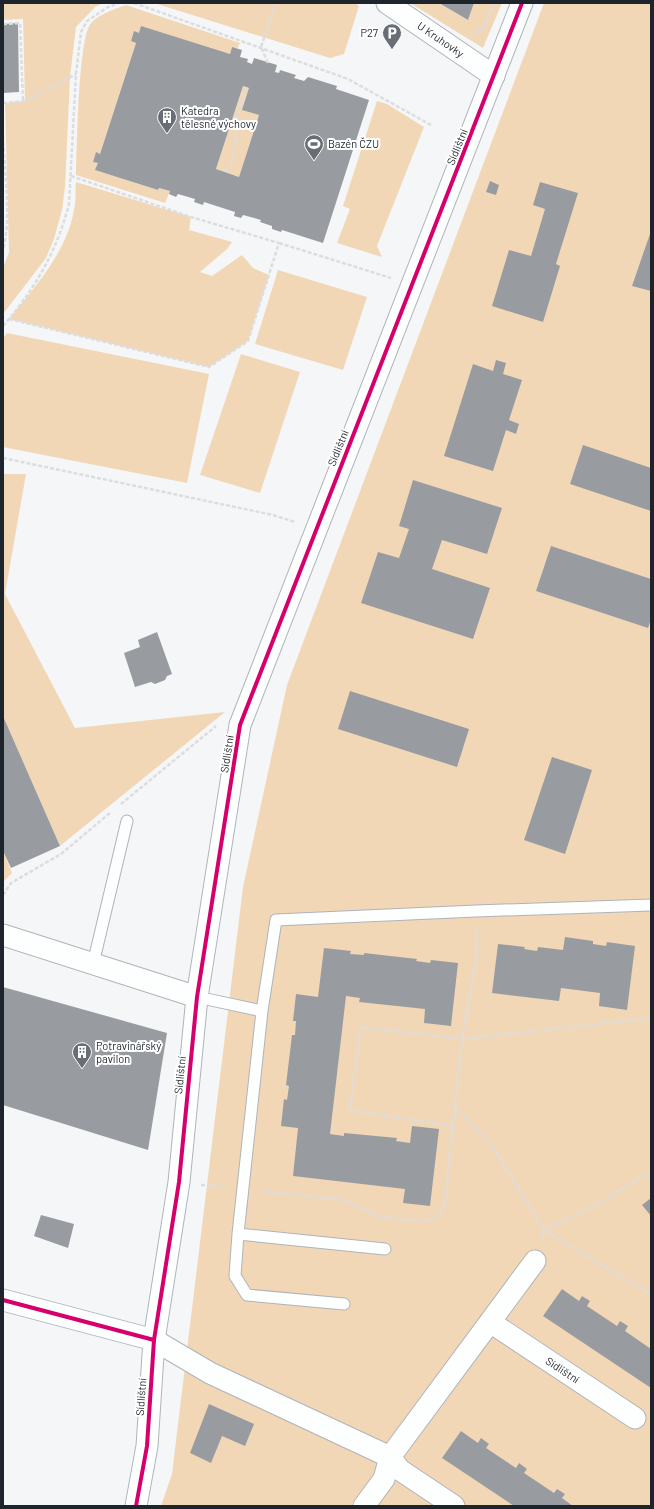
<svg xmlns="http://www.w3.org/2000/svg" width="654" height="1509" viewBox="0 0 654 1509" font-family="Barlow,sans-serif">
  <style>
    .green { fill: #f2d7b7 }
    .building { fill: #989ca1; fill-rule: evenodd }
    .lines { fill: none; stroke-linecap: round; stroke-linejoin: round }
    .lane-casing { stroke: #afb4b9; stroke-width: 13 }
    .street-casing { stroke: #afb4b9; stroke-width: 23 }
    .path { stroke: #ddddde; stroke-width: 2.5; stroke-dasharray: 4 2; stroke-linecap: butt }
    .lane { stroke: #fdfefe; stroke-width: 11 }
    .street { stroke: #fdfefe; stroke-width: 21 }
    .cycleway-casing { stroke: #fff; stroke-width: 6 }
    .cycleway { stroke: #d6006c; stroke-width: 4 }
    .labels { text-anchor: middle; stroke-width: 4; stroke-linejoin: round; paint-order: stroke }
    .poi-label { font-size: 11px; fill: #1d242c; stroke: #fff; text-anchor: start }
    .street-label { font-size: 11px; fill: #1d242c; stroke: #fff }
  </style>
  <rect width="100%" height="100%" fill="#f4f6f8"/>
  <!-- green -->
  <path class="green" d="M 3,3 L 103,3 L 95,7 L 76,27 L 70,77 L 65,187 L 62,210 L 54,239 L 46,258 L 3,314 L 3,268 L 9,252 L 5,103 L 25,101 L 23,19 L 3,20 Z
    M 154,3 L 355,3 L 359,6 L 344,54 L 330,58 Z
    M 410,3 L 439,3 L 468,20 L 474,3 L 502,3 L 483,48 Z
    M 544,3 L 651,4 L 651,1506 L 161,1506 L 172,1474 L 243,887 L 287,685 Z
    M 126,5 L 240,43 L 237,49 L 232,47 L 230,54 L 134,32 L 131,41 L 136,43 L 100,154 L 96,153 L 93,162 L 98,163 L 96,170 L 158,190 L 159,188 L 170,191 L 165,203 L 76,175 C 77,149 78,38 91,23 C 99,14 115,9 126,5 Z
    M 243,86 L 249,88 L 259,115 L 239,177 L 216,169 Z
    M 377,101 L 387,104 L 424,127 L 377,246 L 382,257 L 337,243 L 350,209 L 343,206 Z
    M 76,182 L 191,217 L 189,230 L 232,242 L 227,249 L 200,272 L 212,276 L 242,255 L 253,268 L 269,275 L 248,341 L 209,367 L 9,319 C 37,284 69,250 75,204 C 76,197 75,189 76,182 Z
    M 278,270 L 367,297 L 343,370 L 255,344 Z
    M 7,333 L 209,374 L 187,483 L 3,447 L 3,338 Z
    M 241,354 L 300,372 L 260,493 L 200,475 Z
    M 3,474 L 26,474 L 5,594 L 75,728 L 225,712 L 60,846 L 3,716 Z
    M 3,851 L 12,873 L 3,882 Z"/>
  <!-- building -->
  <path class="building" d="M 439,3 L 474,3 L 468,20 Z
    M 18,23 L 19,92 L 3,93 L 3,24 Z
    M 141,26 L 230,54 L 232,47 L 242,50 L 240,57 L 248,59 L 247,62 L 252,64 L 254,58 L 277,65 L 275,72 L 279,73 L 280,70 L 296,75 L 294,78 L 304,81 L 308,77 L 337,86 L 336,89 L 369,100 L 323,243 L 282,230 L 281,232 L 272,229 L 272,226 L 260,222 L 261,220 L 243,215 L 241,218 L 234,216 L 235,212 L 204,202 L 203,205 L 194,202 L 195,199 L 178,194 L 176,197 L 169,194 L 170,191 L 159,188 L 158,190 L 95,170 L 98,163 L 93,162 L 96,152 L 100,154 L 136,43 L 131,41 L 134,31 L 139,33 ZM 243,86 L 249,88 L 242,110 L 259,115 L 239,177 L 216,169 Z
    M 490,181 L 499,185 L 496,195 L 486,192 Z
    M 540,182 L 578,193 L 556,264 L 560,266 L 543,322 L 492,306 L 509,250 L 531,256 L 545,209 L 533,205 Z
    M 651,231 L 651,291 L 632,286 Z
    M 496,360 L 506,363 L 503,374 L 522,380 L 509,420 L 519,424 L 516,434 L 506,430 L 493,471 L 444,456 L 473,364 L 493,371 Z
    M 583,445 L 651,468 L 651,511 L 570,484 Z
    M 413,480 L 502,508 L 487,554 L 442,540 L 432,569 L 490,588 L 473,639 L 361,603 L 378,552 L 399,558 L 409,529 L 399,526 Z
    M 551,546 L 651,579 L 651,619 L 648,628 L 536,591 Z
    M 157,632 L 172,674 L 167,676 L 165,680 L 155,684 L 151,682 L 135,687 L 124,653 L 140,647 L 138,640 Z
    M 350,691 L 469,729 L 457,767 L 338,729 Z
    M 3,716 L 60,846 L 11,868 L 3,851 Z
    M 552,757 L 592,770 L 565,854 L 524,840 Z
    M 565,937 L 593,941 L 593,944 L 606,946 L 607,942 L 635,946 L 627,1010 L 599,1006 L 600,993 L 561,988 L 559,1001 L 492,993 L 498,944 L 525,947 L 524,949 L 537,951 L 538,947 L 563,950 Z
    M 324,948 L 351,951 L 350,954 L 364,955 L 364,953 L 417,959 L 416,961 L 430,963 L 431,960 L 458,963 L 451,1026 L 424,1023 L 425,1009 L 359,1002 L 360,998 L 346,996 L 330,1134 L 344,1136 L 344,1133 L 397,1138 L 396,1141 L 410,1143 L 412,1126 L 439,1129 L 430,1206 L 403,1203 L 405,1189 L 293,1176 L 298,1128 L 281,1126 L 284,1099 L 287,1100 L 289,1086 L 286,1085 L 292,1035 L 295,1035 L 296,1021 L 293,1021 L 296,994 L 318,997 Z
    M 3,987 L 167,1033 L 148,1150 L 3,1105 Z
    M 651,1198 L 651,1216 L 642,1205 Z
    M 41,1215 L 74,1224 L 68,1248 L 34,1236 Z
    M 562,1289 L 579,1301 L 582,1296 L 590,1301 L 587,1306 L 617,1326 L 620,1321 L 628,1326 L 625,1331 L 651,1349 L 651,1388 L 543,1316 Z
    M 209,1404 L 254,1424 L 245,1446 L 222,1436 L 211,1463 L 190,1453 Z
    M 461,1431 L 478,1443 L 481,1438 L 489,1444 L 486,1448 L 516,1468 L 519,1463 L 527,1469 L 524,1473 L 554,1493 L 557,1489 L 565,1494 L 562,1498 L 573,1506 L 514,1506 L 442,1458 Z"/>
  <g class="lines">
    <!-- lane casing -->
    <g class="lane-casing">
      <path id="lane" d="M 93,964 L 127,821
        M 197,997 L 262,1011
        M 238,1234 L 385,1249
        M 344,1304 L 247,1295 L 235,1276 L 238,1234 L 262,1011 L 276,920 L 476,911 L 651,905"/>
    </g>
    <!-- street casing -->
    <g class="street-casing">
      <g id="street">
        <path id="s1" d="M 387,3 L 494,76"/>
        <path d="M 3,935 L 197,997"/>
        <path d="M 3,1300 L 154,1340 L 210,1373 L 390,1457 L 535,1261"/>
        <path id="s2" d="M 490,1322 L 635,1418"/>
        <path d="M 390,1457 L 400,1470 L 454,1506"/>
        <path d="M 136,1506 L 147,1446 L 154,1340 L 179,1182 L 197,997 L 240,725 L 522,3"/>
        <path d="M 364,1506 L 384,1479 L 390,1457"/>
      </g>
    </g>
    <!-- path -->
    <path class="path" d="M 134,3 L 348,79 L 431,125
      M 3,24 L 20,23 L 23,101
      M 473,35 L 484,27 L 494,3
      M 268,63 L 261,47 L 276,3
      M 3,103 L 25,101 L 76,74
      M 3,136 C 4,168 12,219 3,249
      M 225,171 C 238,161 234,135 237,120 C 239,109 243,98 247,87
      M 279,243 L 391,278
      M 9,319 L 209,367 L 248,341 L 279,243 L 191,217 L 71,176
      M 3,326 C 35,289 57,251 69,204 L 76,74 L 81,32 L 87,21 L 108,7 L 119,3
      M 3,458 L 273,515 L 295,522
      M 121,804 L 216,726
      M 3,895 L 11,883 L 61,854 L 111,812
      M 455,1109 L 490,1142 L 544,1230 L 542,1239
      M 453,1126 L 350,1110 L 361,1027 L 462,1039 L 651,1018
      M 651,1172 L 594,1206 L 544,1230 L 651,1294
      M 201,1185 L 226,1187
      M 261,1191 L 344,1200 L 381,1217 L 421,1221 L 433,1219 L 442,1213 L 445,1201 L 462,1039 L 477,955 L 477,928"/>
    <!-- lane -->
    <use href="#lane" class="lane"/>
    <!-- street -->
    <use href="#street" class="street"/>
    <!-- cycleway casing -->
    <g class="cycleway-casing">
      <path id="cycleway" d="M 3,1300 L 154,1340
        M 136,1506 L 147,1446 L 154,1340 L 179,1182 L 197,997 L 240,725 L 522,3"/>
    </g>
    <!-- cycleway -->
    <use href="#cycleway" class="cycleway"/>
  </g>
  <!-- icons -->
  <defs>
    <g id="parking-pin" transform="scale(1)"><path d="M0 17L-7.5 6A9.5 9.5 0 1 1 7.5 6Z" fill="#686e73" stroke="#fff"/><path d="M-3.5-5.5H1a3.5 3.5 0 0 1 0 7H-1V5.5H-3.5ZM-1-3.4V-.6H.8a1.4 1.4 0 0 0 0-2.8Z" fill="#fff"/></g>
    <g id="building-pin" transform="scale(1)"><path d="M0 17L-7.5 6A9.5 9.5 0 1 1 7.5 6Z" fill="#686e73" stroke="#fff"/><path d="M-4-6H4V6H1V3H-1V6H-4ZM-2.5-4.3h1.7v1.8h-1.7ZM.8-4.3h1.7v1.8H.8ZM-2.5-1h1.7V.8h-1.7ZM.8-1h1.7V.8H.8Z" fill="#fff"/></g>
    <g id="stadium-pin" transform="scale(1)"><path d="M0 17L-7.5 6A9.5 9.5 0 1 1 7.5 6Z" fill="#686e73" stroke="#fff"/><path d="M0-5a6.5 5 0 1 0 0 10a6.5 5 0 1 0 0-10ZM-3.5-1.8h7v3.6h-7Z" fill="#fff"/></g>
  </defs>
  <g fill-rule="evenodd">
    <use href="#parking-pin" x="392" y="33"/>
    <use href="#building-pin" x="167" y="117"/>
    <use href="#stadium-pin" x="314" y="144"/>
    <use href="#building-pin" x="82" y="1052"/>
  </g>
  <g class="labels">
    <!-- poi labels -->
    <g class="poi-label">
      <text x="378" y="37" text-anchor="end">P27</text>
      <text x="181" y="115">Katedra<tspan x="181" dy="13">tělesné výchovy</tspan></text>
      <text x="328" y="148">Bazén ČZU</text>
      <text x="96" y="1050">Potravinářský<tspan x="96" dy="13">pavilon</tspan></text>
    </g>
    <!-- street labels -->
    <g class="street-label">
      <text dy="4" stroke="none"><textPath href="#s1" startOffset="65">U Kruhovky</textPath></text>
      <text transform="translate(457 147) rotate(-68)" y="4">Sídlištní</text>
      <text transform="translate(338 448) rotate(-68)" y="4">Sídlištní</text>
      <text transform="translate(227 754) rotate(-81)" y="4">Sídlištní</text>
      <text transform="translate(180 1075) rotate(-84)" y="4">Sídlištní</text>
      <text dy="4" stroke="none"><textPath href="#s2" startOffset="87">Sídlištní</textPath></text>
      <text transform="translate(141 1397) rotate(-86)" y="4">Sídlištní</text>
    </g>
  </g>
  <!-- border -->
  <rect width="654" height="1509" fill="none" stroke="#1d242c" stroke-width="8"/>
</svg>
